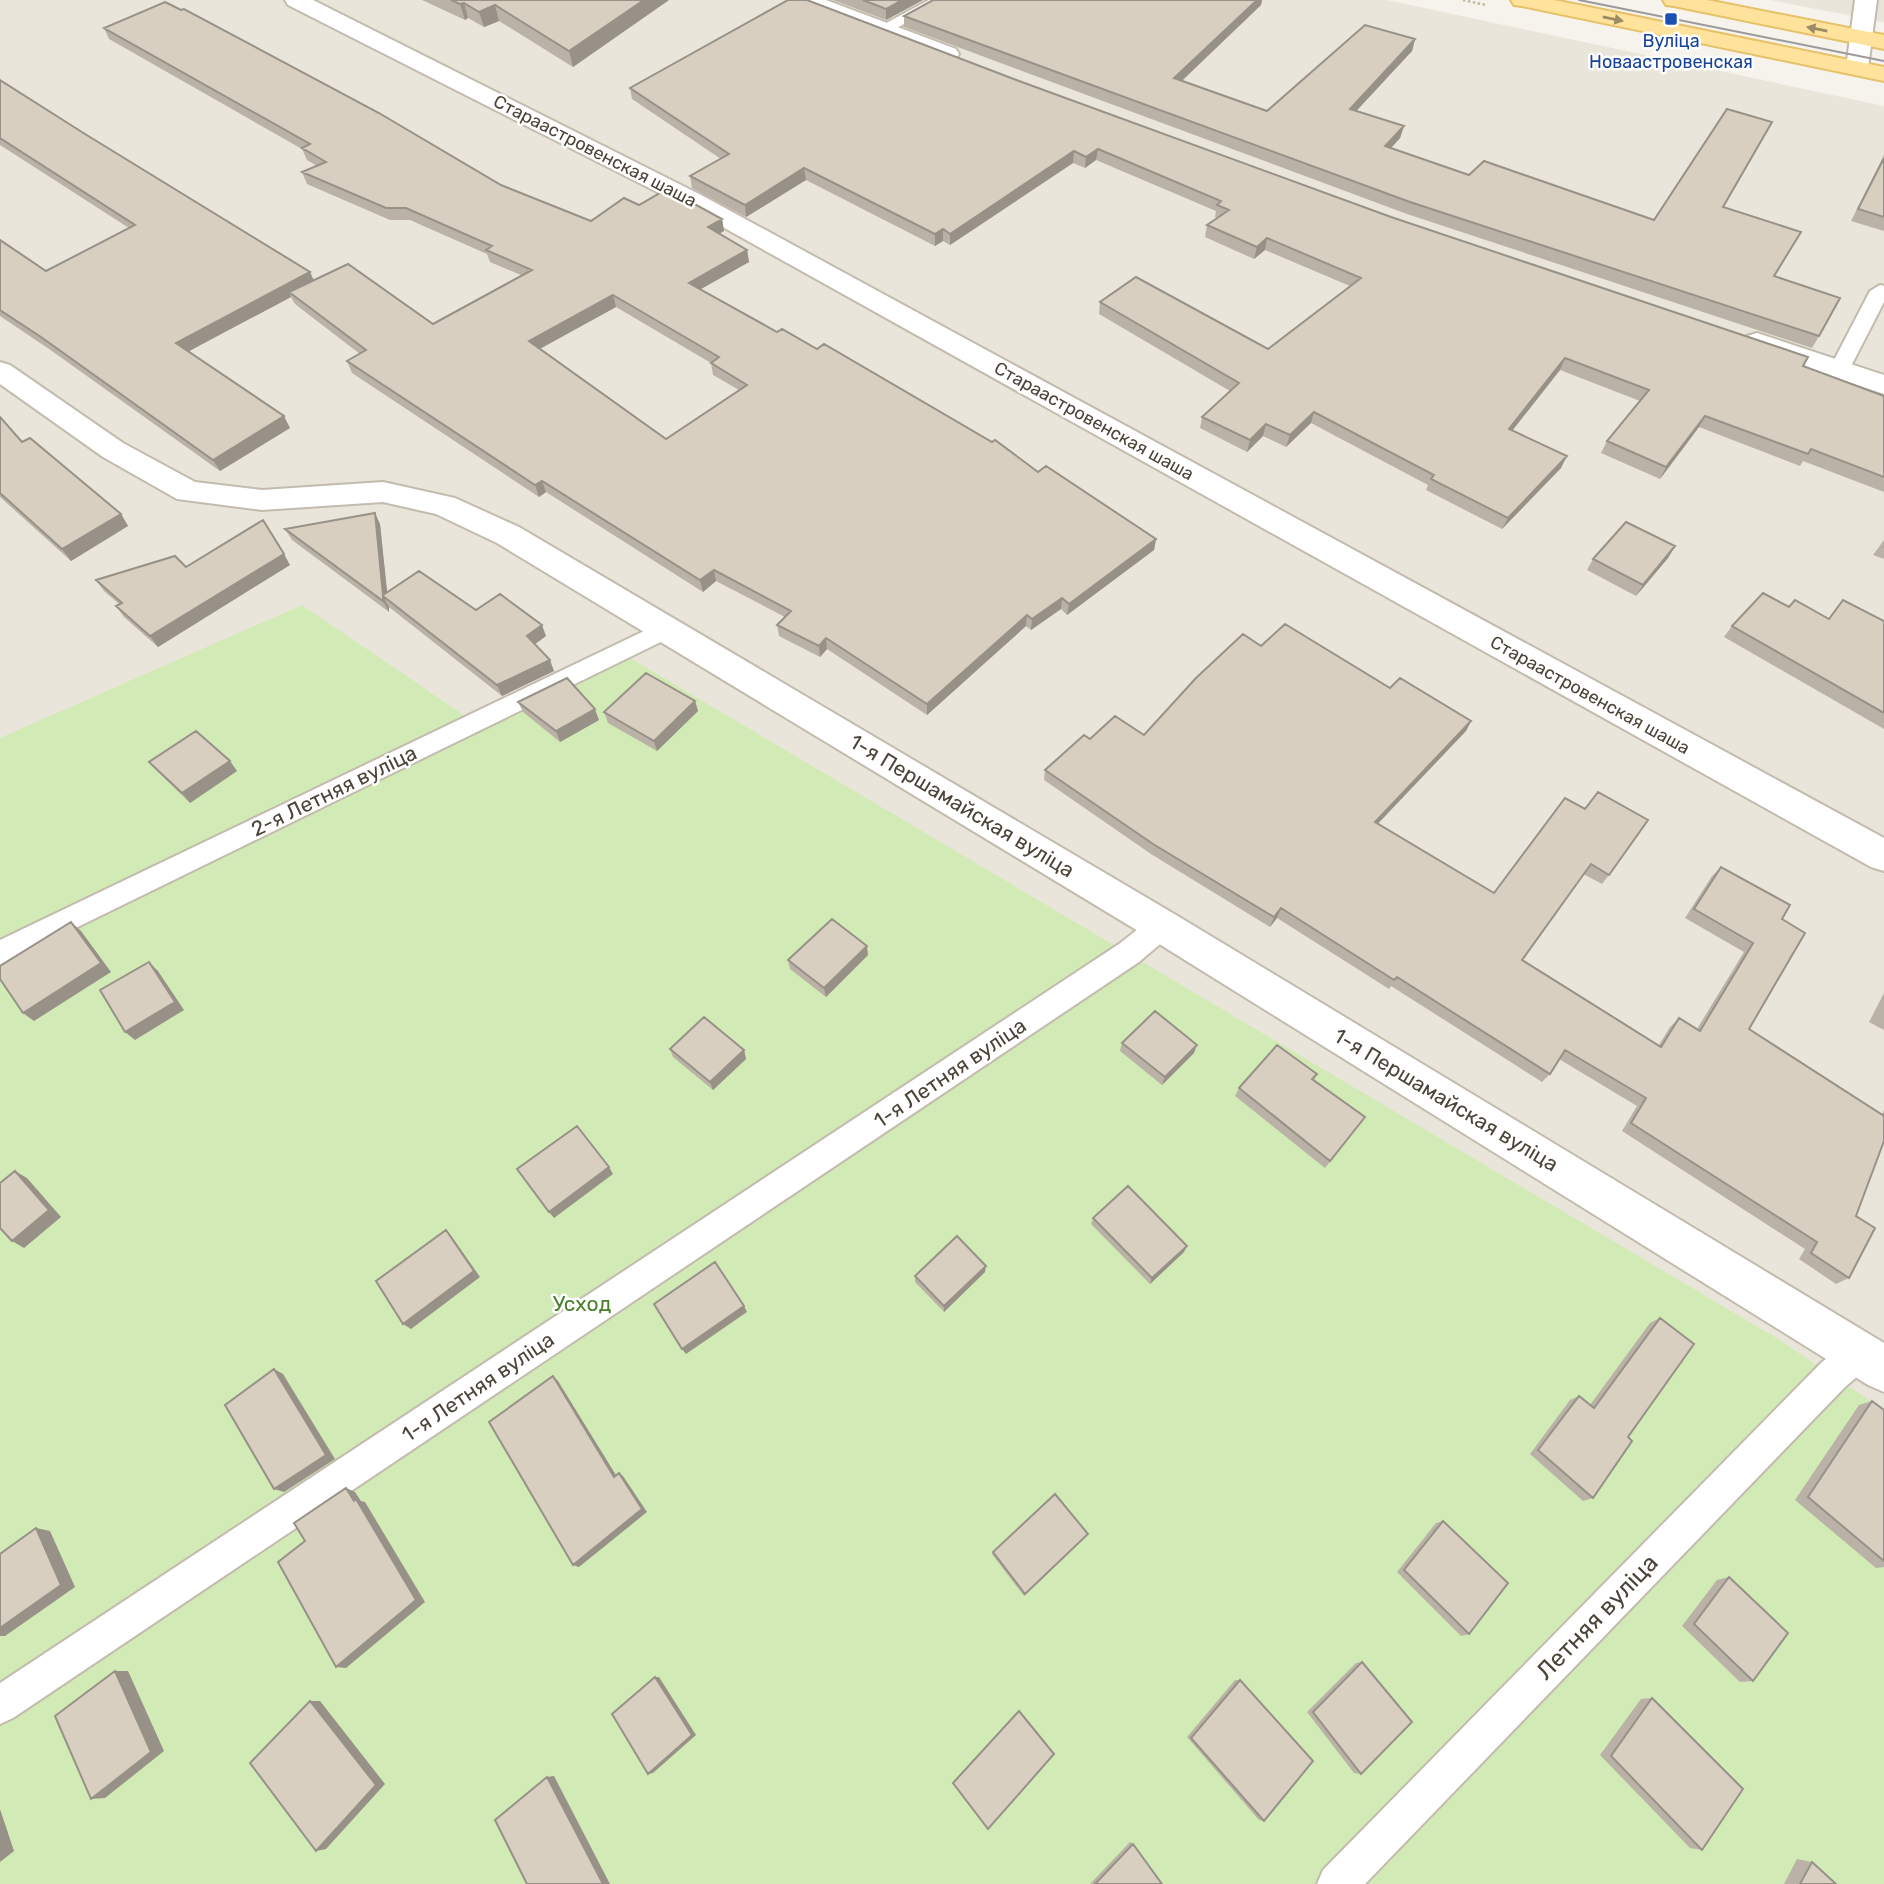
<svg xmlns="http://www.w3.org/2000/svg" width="1884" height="1884" viewBox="0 0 1884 1884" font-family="Rubik,sans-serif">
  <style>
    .residential { fill: #eae5da }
    .green { fill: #d2eab5 }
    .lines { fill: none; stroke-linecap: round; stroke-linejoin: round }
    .service-casing { stroke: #c2bbae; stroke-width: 4 }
    .minor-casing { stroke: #c2bbae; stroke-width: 4 }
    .primary-casing { stroke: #e6c16a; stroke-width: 4 }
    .path { stroke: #c4b79f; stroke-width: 2.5; stroke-dasharray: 2.5 2.5; stroke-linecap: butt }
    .service { fill: #fff; fill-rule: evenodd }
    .minor { fill: #fff; fill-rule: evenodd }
    .primary { fill: #ffe39c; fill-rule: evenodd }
    .tram { stroke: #9a9a9a; stroke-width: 2 }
    .wall { fill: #bab2a6; fill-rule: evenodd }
    .shaded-wall { fill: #979187 }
    .building { fill: #d8cfc1; stroke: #979187; stroke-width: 2; fill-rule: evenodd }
    .oneway { fill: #9c8c66 }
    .transit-dot { fill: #1a4fb4; stroke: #fff; stroke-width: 2.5 }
    .labels { text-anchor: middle; stroke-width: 5; stroke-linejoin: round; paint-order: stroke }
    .far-transit-label { font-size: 18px; fill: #164399; stroke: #fff }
    .far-street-label { font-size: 18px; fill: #4b4439; stroke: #fff }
    .street-label { font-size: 21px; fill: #4b4439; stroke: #fff }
    .park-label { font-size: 21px; fill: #4a7f2a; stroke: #fff }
    .near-street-label { font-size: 24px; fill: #4b4439; stroke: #fff }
  </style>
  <rect width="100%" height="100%" fill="#f6f3ec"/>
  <!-- residential -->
  <path class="residential" d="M 0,0 L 1387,0 L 1884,106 L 1884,1884 L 0,1884 Z
    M 1771,0 L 1884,0 L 1884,22 L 1790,4 Z"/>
  <!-- green -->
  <path class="green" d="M 302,605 L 471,720 L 615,649 L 1773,1336 L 1884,1410 L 1884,1884 L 0,1884 L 0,738 Z"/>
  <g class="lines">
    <!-- service casing -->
    <g class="service-casing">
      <path id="service" d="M 929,0 L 949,0 L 889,32 L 883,34 L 875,29 Z
        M 1880,285 L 1884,286 L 1884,302 L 1849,370 L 1846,375 L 1832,375 L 1829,370 L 1870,291 Z
        M 667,620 L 675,623 L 679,629 L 675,635 L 0,965 L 0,940 Z
        M 1162,914 L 1172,918 L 1176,926 L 1172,934 L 1139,962 L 13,1718 L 0,1724 L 0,1683 L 1119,944 L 1152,918 Z
        M 1859,1336 L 1871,1341 L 1876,1353 L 1871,1365 L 1845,1387 L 1365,1884 L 1317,1884 L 1323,1870 L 1821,1363 L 1847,1341 Z"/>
    </g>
    <!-- minor casing -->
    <g class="minor-casing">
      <path id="minor" d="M 285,0 L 313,0 L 703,196 L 1884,838 L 1884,871 L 1871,867 L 685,206 L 288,5 Z
        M 795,0 L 826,0 L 956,49 L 959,54 L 956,59 L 940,59 L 798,5 Z
        M 1855,0 L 1877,0 L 1868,68 L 1865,73 L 1849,73 L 1846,68 Z
        M 1757,333 L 1884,375 L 1884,394 L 1747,348 L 1743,342 L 1747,336 Z
        M 0,362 L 10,365 L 123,443 L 195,482 L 262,490 L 383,482 L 455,498 L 519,527 L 1176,915 L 1884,1343 L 1884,1392 L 1868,1385 L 1148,937 L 497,543 L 436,514 L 383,502 L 262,510 L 177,499 L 103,457 L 0,384 Z"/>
    </g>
    <!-- primary casing -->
    <g class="primary-casing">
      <path id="primary" d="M 1511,0 L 1554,0 L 1884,67 L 1884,81 L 1522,6 L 1514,5 Z
        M 1663,0 L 1707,0 L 1884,35 L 1884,49 L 1674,6 L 1666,5 Z"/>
    </g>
    <!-- path -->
    <path class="path" d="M 1463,0 L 1486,5"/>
    <!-- service -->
    <use href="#service" class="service"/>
    <!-- minor -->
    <use href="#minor" class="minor"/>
    <!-- primary -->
    <use href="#primary" class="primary"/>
    <!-- tram -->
    <path class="tram" d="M 1579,0 L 1884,61"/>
  </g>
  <!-- wall -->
  <path class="wall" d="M 422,0 L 669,0 L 573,67 L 499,21 L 484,27 L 468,18 L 465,20 Z
    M 833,0 L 923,0 L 886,20 Z
    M 933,0 L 1262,0 L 1261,5 L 1182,81 L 1267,111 L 1415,39 L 1412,51 L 1356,111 L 1404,126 L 1400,138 L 1391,148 L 1469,175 L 1654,220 L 1724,207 L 1819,336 L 1812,348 L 1407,214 L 904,27 L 904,16 Z
    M 104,28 L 591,221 L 639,205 L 722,219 L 724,231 L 719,234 L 747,250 L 749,262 L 701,289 L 777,332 L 1038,472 L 1156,539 L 1154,550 L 1067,615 L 1061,609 L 1031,630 L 1026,626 L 927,715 L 827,649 L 820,657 L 779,636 L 777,625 L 785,617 L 716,581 L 703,592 L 546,492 L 539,497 L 352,373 L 347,361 L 360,354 L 295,304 L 291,297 L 188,351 L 290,428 L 220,471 L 49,349 L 0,316 L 0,240 L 46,271 L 129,228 L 0,145 L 0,80 L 85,134 L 310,272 L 314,280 L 433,324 L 521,275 L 490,262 L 487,254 L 410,220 L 390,220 L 307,184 L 302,172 L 317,166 L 307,160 L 302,149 L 109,39 ZM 616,307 L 711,363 L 713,375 L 739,390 L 666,439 L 540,349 Z
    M 1019,81 L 1803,366 L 1884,396 L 1884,492 L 1803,461 L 1800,466 L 1699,427 L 1660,479 L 1601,453 L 1607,441 L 1640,401 L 1560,370 L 1512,431 L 1561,468 L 1502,529 L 1426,490 L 1428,485 L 1311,423 L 1286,447 L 1263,436 L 1247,452 L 1200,428 L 1202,417 L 1230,391 L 1099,314 L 1100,302 L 1268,349 L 1350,286 L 1265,250 L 1254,259 L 1205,237 L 1207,225 L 1218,218 L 1215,217 L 1216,211 L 1096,160 L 1085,168 L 1073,163 L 950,245 L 943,241 L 935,246 L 806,180 L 746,217 L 692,188 L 690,176 L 721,159 L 632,99 L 630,88 Z
    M 1884,155 L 1884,231 L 1851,221 Z
    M 0,417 L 22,442 L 121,514 L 128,526 L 71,561 L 0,497 Z
    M 380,524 L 387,593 L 476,610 L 546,636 L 535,644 L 554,671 L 502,696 L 389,607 L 389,612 L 292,540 L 285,529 Z
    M 1884,540 L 1884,559 L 1873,555 Z
    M 1675,546 L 1668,558 L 1636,596 L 1587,570 L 1593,559 Z
    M 290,565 L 158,647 L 124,617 L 116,606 L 119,604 L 104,591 L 96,580 L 186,567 Z
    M 1843,600 L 1884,621 L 1884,729 L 1724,637 L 1732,626 L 1789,607 L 1829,618 Z
    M 1261,646 L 1390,688 L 1471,721 L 1466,731 L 1378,823 L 1494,893 L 1565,798 L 1609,875 L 1602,884 L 1583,874 L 1522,960 L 1659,1045 L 1670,1027 L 1679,1018 L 1697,1029 L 1744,952 L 1685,918 L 1712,876 L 1721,867 L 1782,919 L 1749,1029 L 1882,1114 L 1884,1110 L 1884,1141 L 1856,1216 L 1849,1278 L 1836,1284 L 1799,1259 L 1805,1249 L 1622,1131 L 1637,1106 L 1559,1059 L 1550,1074 L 1542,1082 L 1391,986 L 1389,989 L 1277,918 L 1270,927 L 1151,854 L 1044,780 L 1045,770 L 1090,739 L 1144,735 Z
    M 695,701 L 698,711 L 657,751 L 608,723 L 604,712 Z
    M 518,702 L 599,720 L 560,742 L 523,712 Z
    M 149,762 L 237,771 L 190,803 L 158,772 Z
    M 868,955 L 826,997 L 790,969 L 788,960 Z
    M 1884,993 L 1884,1030 L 1869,1022 Z
    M 1122,1043 L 1194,1053 L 1162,1085 L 1120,1051 Z
    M 670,1049 L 744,1050 L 746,1059 L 713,1090 L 673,1057 Z
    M 1317,1074 L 1314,1080 L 1359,1125 L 1325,1168 L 1235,1096 L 1239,1088 Z
    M 1093,1218 L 1184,1252 L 1150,1284 L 1091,1224 Z
    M 985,1272 L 944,1312 L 915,1282 L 915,1276 Z
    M 1660,1318 L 1593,1498 L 1583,1501 L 1530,1454 L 1570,1400 L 1579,1396 L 1590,1405 L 1650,1323 Z
    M 1872,1401 L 1884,1410 L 1884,1567 L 1876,1568 L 1795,1500 L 1859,1405 Z
    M 1443,1521 L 1469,1634 L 1461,1636 L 1397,1572 L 1436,1523 Z
    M 1085,1537 L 1024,1596 L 992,1554 L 993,1552 Z
    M 1729,1577 L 1753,1681 L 1740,1682 L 1682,1626 L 1717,1580 Z
    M 1362,1662 L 1361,1774 L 1354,1773 L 1307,1712 L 1356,1663 Z
    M 1235,1680 L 1240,1680 L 1264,1821 L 1259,1820 L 1187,1737 Z
    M 1652,1698 L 1702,1850 L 1690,1848 L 1600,1755 L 1641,1699 Z
    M 1018,1711 L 1019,1711 L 953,1783 L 953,1782 Z
    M 1130,1842 L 1133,1844 L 1162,1884 L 1090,1884 Z
    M 1797,1859 L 1812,1862 L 1836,1884 L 1784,1884 Z"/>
  <!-- shaded-wall -->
  <path class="shaded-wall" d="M 644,0 L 669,0 L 573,67 L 569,51 Z
    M 902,0 L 923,0 L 886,20 L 886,9 Z
    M 1257,0 L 1262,0 L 1261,5 L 1173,89 L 1174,78 Z
    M 464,3 L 468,18 L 465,20 L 460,4 Z
    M 495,5 L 499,21 L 484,27 L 479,12 Z
    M 1415,39 L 1412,51 L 1347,121 L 1350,109 Z
    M 1404,126 L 1400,138 L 1382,158 L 1385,146 Z
    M 1098,149 L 1096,160 L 1085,168 L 1086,157 Z
    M 1074,151 L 1073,163 L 950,245 L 950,234 Z
    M 804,168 L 806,180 L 746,217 L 745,205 Z
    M 722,219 L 724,231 L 710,239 L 708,227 Z
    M 943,229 L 943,241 L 935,246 L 935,234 Z
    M 1267,238 L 1265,250 L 1254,259 L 1257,247 Z
    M 747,250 L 749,262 L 692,294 L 689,283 Z
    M 310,272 L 315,284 L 289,292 L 291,297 L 182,355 L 176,343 Z
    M 613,295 L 616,307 L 532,353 L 529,341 Z
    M 1565,358 L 1560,370 L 1504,441 L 1509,429 Z
    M 1314,412 L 1311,423 L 1286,447 L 1290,435 Z
    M 284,416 L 290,428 L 220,471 L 213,460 Z
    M 1705,416 L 1699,427 L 1660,479 L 1666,467 Z
    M 1266,424 L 1263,436 L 1247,452 L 1250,440 Z
    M 1567,456 L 1561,468 L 1502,529 L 1508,518 Z
    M 542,481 L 546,492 L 539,497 L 535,485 Z
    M 375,513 L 380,524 L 388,600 L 383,595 Z
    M 121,514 L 128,526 L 71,561 L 62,549 Z
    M 1156,539 L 1154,550 L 1067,615 L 1069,604 Z
    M 1675,546 L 1668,558 L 1636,596 L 1643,585 Z
    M 284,554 L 290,565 L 158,647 L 150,636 Z
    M 714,570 L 716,581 L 703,592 L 700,580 Z
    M 383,596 L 389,607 L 389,612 L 383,601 Z
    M 1062,598 L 1061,609 L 1031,630 L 1032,619 Z
    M 1027,615 L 1026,626 L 927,715 L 927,704 Z
    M 542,625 L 546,636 L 531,647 L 527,636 Z
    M 826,638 L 827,649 L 820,657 L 819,646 Z
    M 550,660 L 554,671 L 502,696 L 497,685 Z
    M 695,701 L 698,711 L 657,751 L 654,741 Z
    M 595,709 L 599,720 L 560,742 L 556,731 Z
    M 1471,721 L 1466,731 L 1370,832 L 1375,822 Z
    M 230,761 L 237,771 L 190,803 L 182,793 Z
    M 1281,908 L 1277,918 L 1270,927 L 1274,917 Z
    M 71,922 L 81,931 L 111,972 L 34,1021 L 23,1013 Z
    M 867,946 L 868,955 L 826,997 L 824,988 Z
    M 149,962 L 158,971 L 184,1010 L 135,1040 L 125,1032 Z
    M 1197,1045 L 1194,1053 L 1162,1085 L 1165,1077 Z
    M 744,1050 L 746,1059 L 713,1090 L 710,1082 Z
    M 609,1167 L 613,1174 L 554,1218 L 549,1212 Z
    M 15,1171 L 27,1178 L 61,1217 L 24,1248 L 12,1241 Z
    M 446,1230 L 452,1237 L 480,1277 L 411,1329 L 403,1324 Z
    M 1187,1246 L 1184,1252 L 1150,1284 L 1152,1278 Z
    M 986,1266 L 985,1272 L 944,1312 L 944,1306 Z
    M 744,1306 L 747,1312 L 686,1354 L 682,1349 Z
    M 274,1369 L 283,1374 L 335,1459 L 284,1492 L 274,1489 Z
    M 553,1376 L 558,1381 L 619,1480 L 614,1477 Z
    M 619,1473 L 623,1476 L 647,1512 L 579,1567 L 573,1565 Z
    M 346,1488 L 355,1492 L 361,1501 L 365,1502 L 425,1602 L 346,1668 L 336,1667 L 354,1501 Z
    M 36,1528 L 50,1531 L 75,1587 L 5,1636 L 0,1636 L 0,1628 Z
    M 115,1671 L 128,1671 L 164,1751 L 105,1798 L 91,1799 Z
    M 655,1677 L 659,1677 L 696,1735 L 653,1773 L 648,1774 Z
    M 310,1701 L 320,1701 L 385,1784 L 326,1849 L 316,1851 Z
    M 554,1776 L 610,1884 L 603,1884 L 547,1777 Z
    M 0,1809 L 14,1851 L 0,1862 Z"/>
  <!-- building -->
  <path class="building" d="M 451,0 L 644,0 L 569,51 L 495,5 L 479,12 L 464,3 L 460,4 Z
    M 788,0 L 807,0 L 1019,81 L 1391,217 L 1808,357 L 1803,366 L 1884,396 L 1884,477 L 1811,449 L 1808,454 L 1705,416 L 1666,467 L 1607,441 L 1649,390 L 1565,358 L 1509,429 L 1567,456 L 1508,518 L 1431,479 L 1434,475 L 1314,412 L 1290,435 L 1266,424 L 1250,440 L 1202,417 L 1239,383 L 1100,302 L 1136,277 L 1268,349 L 1361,278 L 1267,238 L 1257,247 L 1207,225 L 1229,210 L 1217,205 L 1221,201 L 1098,149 L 1086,157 L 1074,151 L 950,234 L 943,229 L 935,234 L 804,168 L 745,205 L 690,176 L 729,154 L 630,88 Z
    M 863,0 L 902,0 L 886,9 Z
    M 933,0 L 1257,0 L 1174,78 L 1267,111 L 1365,25 L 1415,39 L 1350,109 L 1404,126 L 1385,146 L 1469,175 L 1484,161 L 1654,220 L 1727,109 L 1772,122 L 1723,207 L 1801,232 L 1774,276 L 1840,298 L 1819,336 L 1410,202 L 904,16 Z
    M 165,2 L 181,10 L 184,9 L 379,113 L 501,185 L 591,221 L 624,198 L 639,205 L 667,189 L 722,219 L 708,227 L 747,250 L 689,283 L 777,332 L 782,329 L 817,349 L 824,344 L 992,442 L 995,440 L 1038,472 L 1046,466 L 1156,539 L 1069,604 L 1062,598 L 1032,619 L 1027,615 L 927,704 L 826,638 L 819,646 L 777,625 L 791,611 L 714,570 L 700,580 L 542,481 L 535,485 L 347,361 L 366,350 L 289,292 L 348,264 L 433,324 L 532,270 L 486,250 L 492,246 L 406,208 L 386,208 L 302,172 L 326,162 L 302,148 L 310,144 L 104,28 ZM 613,295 L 719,357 L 711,363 L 747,385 L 666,439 L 529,341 Z
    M 0,80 L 85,134 L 310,272 L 176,343 L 284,416 L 213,460 L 41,337 L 0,310 L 0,240 L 46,271 L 135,225 L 0,138 Z
    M 1884,158 L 1884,217 L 1858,209 Z
    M 0,417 L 22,442 L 30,438 L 121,514 L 62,549 L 0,493 Z
    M 375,513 L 383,595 L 419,571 L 476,610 L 500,594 L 542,625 L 527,636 L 550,660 L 497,685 L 383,596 L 383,601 L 285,529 Z
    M 263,520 L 284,554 L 150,636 L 116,606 L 122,603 L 96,580 L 175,556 L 186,567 Z
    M 1626,522 L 1675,546 L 1643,585 L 1593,559 Z
    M 1763,593 L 1789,607 L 1795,600 L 1829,619 L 1843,600 L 1884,621 L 1884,713 L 1732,626 Z
    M 1285,624 L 1390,688 L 1400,678 L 1471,721 L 1375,822 L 1494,893 L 1565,798 L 1585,809 L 1598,792 L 1648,820 L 1609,875 L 1591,864 L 1522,960 L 1661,1047 L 1679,1018 L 1700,1031 L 1753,943 L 1694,909 L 1721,867 L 1790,905 L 1782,919 L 1805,933 L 1749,1029 L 1884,1116 L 1884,1141 L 1856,1216 L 1875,1228 L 1849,1278 L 1811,1253 L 1817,1242 L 1631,1123 L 1646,1098 L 1565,1050 L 1550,1074 L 1397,977 L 1394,980 L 1281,908 L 1274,917 L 1153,844 L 1045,770 L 1084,735 L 1090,739 L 1115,716 L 1144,735 L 1196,678 L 1243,634 L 1261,646 Z
    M 646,673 L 695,701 L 654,741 L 604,712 Z
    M 567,678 L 595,709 L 556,731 L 518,702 Z
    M 196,731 L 230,761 L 182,793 L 149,762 Z
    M 832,919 L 867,946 L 824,988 L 788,960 Z
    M 71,922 L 101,963 L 23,1013 L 0,979 L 0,966 Z
    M 149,962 L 175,1002 L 125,1032 L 100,990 Z
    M 1155,1011 L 1197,1045 L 1165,1077 L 1122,1043 Z
    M 704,1017 L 744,1050 L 710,1082 L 670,1049 Z
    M 1277,1045 L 1317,1074 L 1312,1079 L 1365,1117 L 1330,1161 L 1239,1088 Z
    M 577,1126 L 609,1167 L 549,1212 L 517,1169 Z
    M 15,1171 L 49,1210 L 12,1241 L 0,1228 L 0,1183 Z
    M 1128,1186 L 1187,1246 L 1152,1278 L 1093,1218 Z
    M 446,1230 L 474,1271 L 403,1324 L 376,1281 Z
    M 957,1236 L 986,1266 L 944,1306 L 915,1276 Z
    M 715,1262 L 744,1306 L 682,1349 L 654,1304 Z
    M 1660,1318 L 1694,1344 L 1628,1437 L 1632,1441 L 1593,1498 L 1538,1450 L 1579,1396 L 1594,1408 Z
    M 274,1369 L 326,1455 L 274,1489 L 225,1405 Z
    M 553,1376 L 614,1477 L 619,1473 L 642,1509 L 573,1565 L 489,1422 Z
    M 1872,1401 L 1884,1410 L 1884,1561 L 1808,1497 Z
    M 346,1488 L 354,1501 L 356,1499 L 416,1600 L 336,1667 L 278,1562 L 305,1541 L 294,1523 Z
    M 1055,1494 L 1088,1534 L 1025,1594 L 993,1552 Z
    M 1443,1521 L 1508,1583 L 1469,1634 L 1404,1570 Z
    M 36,1528 L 61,1585 L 0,1628 L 0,1554 Z
    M 1729,1577 L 1788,1633 L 1753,1681 L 1694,1624 Z
    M 1362,1662 L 1412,1722 L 1361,1774 L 1313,1712 Z
    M 115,1671 L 151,1752 L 91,1799 L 55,1716 Z
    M 655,1677 L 692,1735 L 648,1774 L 612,1714 Z
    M 1240,1680 L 1313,1761 L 1264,1821 L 1191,1738 Z
    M 1652,1698 L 1743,1789 L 1702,1850 L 1611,1756 Z
    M 310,1701 L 376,1785 L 316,1851 L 250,1763 Z
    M 1019,1711 L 1054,1754 L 988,1829 L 953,1783 Z
    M 547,1777 L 603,1884 L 527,1884 L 495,1820 Z
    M 1133,1844 L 1162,1884 L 1095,1884 Z
    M 1812,1862 L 1836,1884 L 1800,1884 Z"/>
  <!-- one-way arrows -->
  <defs><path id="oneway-solid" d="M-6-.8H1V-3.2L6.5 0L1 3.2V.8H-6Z" transform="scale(1.75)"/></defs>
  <g class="oneway">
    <use href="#oneway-solid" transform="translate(1613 19) rotate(12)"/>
    <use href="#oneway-solid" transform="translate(1817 29) rotate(-169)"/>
  </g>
  <!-- markers -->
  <rect class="transit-dot" x="1664" y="12" width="14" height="14" rx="3.5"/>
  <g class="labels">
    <!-- far-transit labels -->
    <g class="far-transit-label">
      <text x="1671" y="47">Вуліца<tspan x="1671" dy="21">Новаастровенская</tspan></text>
    </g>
    <!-- far-street labels -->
    <g class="far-street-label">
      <text transform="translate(595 151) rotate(27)" y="6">Стараастровенская шаша</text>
      <text transform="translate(1094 421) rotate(29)" y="6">Стараастровенская шаша</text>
      <text transform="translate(1590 695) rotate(29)" y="6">Стараастровенская шаша</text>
    </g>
    <!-- street labels -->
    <g class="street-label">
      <text transform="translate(334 791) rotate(-26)" y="7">2-я Летняя вуліца</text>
      <text transform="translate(962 806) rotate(31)" y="7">1-я Першамайская вуліца</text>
      <text transform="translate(950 1073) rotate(-34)" y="7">1-я Летняя вуліца</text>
      <text transform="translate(1446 1100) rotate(31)" y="7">1-я Першамайская вуліца</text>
      <text transform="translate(478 1387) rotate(-34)" y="7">1-я Летняя вуліца</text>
    </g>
    <!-- park labels -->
    <g class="park-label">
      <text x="582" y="1311">Усход</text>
    </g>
    <!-- near-street labels -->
    <g class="near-street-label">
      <text transform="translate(1597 1617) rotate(-46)" y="8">Летняя вуліца</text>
    </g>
  </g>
</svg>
